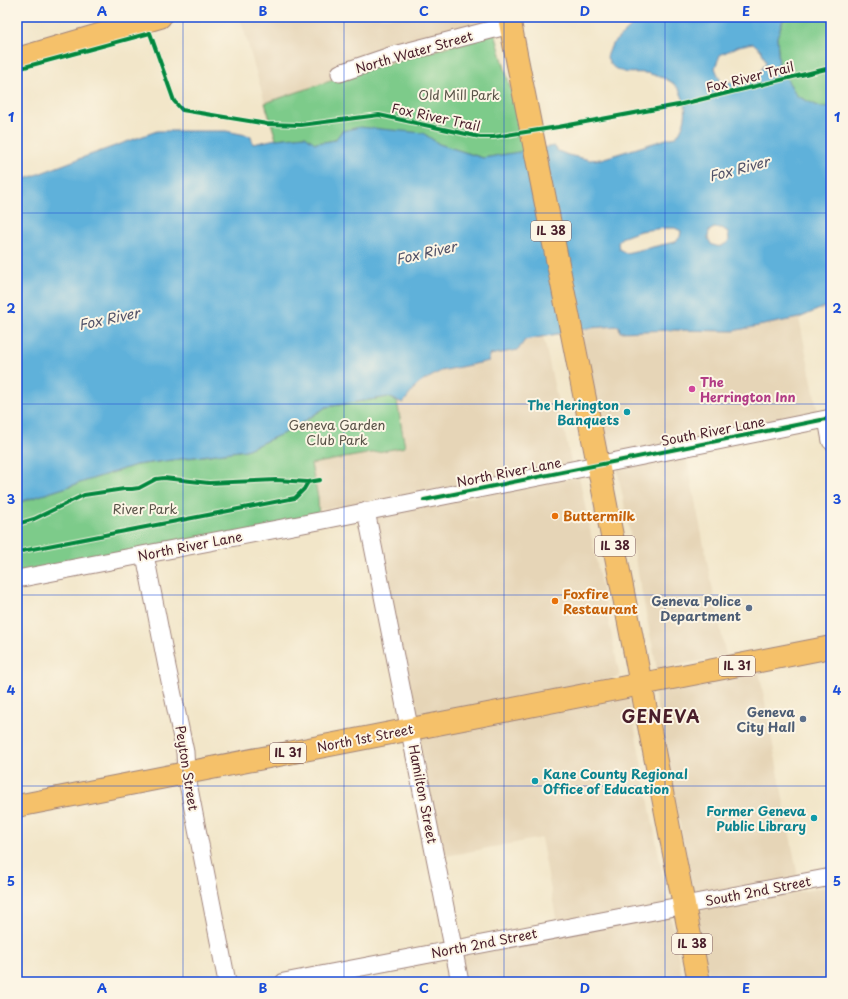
<svg xmlns="http://www.w3.org/2000/svg" width="848" height="999" viewBox="0 0 848 999" font-family="'Playpen Sans',sans-serif">
  <style>
    .built { fill: #e6d5b7 }
    .green { fill: #7dcb8a; stroke: #64755a }
    .water { fill: #5fb1da; stroke: #546882; fill-rule: evenodd }
    .lines { fill: none; stroke-linecap: round; stroke-linejoin: round }
    .minor-casing { stroke: #9e827a; stroke-width: 19 }
    .major-casing { stroke: #9e827a; stroke-width: 24 }
    .minor { stroke: #fff; stroke-width: 17 }
    .major { stroke: #f5c16b; stroke-width: 22 }
    .cycleway-casing { stroke: #fcf5e5; stroke-width: 6 }
    .cycleway { stroke: #00873e; stroke-width: 4 }
    .grid { fill: none; stroke: #1d4ed8; stroke-width: 1; stroke-opacity: 0.55 }
    .hotel-dot { fill: #d1479c; stroke: #fcf5e5; stroke-width: 1.5 }
    .culture-dot { fill: #0f9aa8; stroke: #fcf5e5; stroke-width: 1.5 }
    .food-dot { fill: #e8710a; stroke: #fcf5e5; stroke-width: 1.5 }
    .service-dot { fill: #5c6f8a; stroke: #fcf5e5; stroke-width: 1.5 }
    .labels { text-anchor: middle; stroke-width: 4; stroke-linejoin: round; paint-order: stroke }
    .shield { fill: #fcf5e5; stroke: #7f5f63; stroke-width: 1 }
    .shield-label { font-size: 12px; font-weight: bold; fill: #4a1f2b }
    .street-label { font-size: 13px; fill: #4a1f2b; stroke: #fcf5e5 }
    .park-label { font-size: 13px; fill: #595348; stroke: #fcf5e5 }
    .hotel-label { font-size: 13px; font-weight: bold; fill: #b23c85; stroke: #fcf5e5; text-anchor: start }
    .culture-label { font-size: 13px; font-weight: bold; fill: #0d838f; stroke: #fcf5e5; text-anchor: end }
    .food-label { font-size: 13px; font-weight: bold; fill: #c56008; stroke: #fcf5e5; text-anchor: start }
    .service-label { font-size: 13px; font-weight: bold; fill: #4e5e75; stroke: #fcf5e5; text-anchor: end }
    .water-label { font-size: 14px; font-style: italic; fill: #515268; stroke: #fcf5e5 }
    .district-label { font-size: 17px; font-weight: bold; letter-spacing: 1px; fill: #4a1f2b; stroke: #fcf5e5 }
    .neatline { fill: none; stroke: #1d4ed8; stroke-width: 1.5 }
    .grid-label { font-size: 13px; text-anchor: middle; font-weight: bold; fill: #1d4ed8 }
  </style>
  <rect width="100%" height="100%" fill="#fcf5e5"/>
  <filter id="ink" filterUnits="userSpaceOnUse"><feTurbulence type="fractalNoise" baseFrequency=".025" numOctaves="2"/><feDisplacementMap in="SourceGraphic" scale="8" xChannelSelector="R" yChannelSelector="G"/><feConvolveMatrix kernelMatrix="1 2 1 2 8 2 1 2 1" color-interpolation-filters="sRGB"/></filter>
  <filter id="wash" filterUnits="userSpaceOnUse"><feTurbulence type="fractalNoise" baseFrequency=".012" numOctaves="4" result="noise"/><feDisplacementMap in="SourceGraphic" scale="16" xChannelSelector="R" yChannelSelector="G"/><feGaussianBlur stdDeviation="0.9" result="paint"/><feColorMatrix in="noise" values="0 0 0 0 0 0 0 0 0 0 0 0 0 0 0 0 0 1.4 0 .05"/><feComposite in="paint" operator="in"/></filter>
  <g filter="url(#wash)">
    <rect width="100%" height="100%" fill="#f2e6c9"/>
    <!-- built -->
    <path class="built" d="M 240,17 L 492,17 L 495,33 L 336,79 L 265,103 Z
      M 799,318 L 819,417 L 600,461 L 575,331 L 589,328 L 619,326 L 620,332 L 670,330 L 733,331 Z
      M 543,335 L 572,466 L 318,510 L 318,497 L 311,464 L 405,447 L 397,401 L 395,360 Z
      M 686,455 L 726,656 L 657,669 L 617,468 Z
      M 579,476 L 620,677 L 410,719 L 369,518 Z
      M 759,671 L 798,877 L 694,897 L 654,691 Z
      M 629,698 L 683,982 L 466,982 L 461,956 L 560,938 L 541,838 L 441,857 L 419,737 Z
      M 831,886 L 831,982 L 709,982 L 696,911 Z"/>
    <!-- green -->
    <path class="green" d="M 784,17 L 831,17 L 831,107 L 820,107 L 797,96 L 779,66 L 777,37 Z
      M 495,33 L 528,151 L 483,158 L 439,144 L 423,133 L 342,131 L 335,140 L 324,142 L 314,143 L 305,136 L 276,139 L 265,103 L 336,79 Z
      M 388,397 L 397,401 L 405,447 L 311,464 L 318,497 L 319,521 L 17,579 L 17,503 L 136,465 L 246,450 L 291,430 L 326,407 Z"/>
    <!-- water -->
    <path class="water" d="M 645,17 L 784,17 L 777,37 L 779,66 L 797,96 L 820,107 L 831,107 L 831,306 L 822,308 L 799,318 L 733,331 L 670,330 L 620,332 L 619,326 L 589,328 L 525,340 L 518,350 L 489,355 L 489,361 L 441,371 L 418,384 L 403,403 L 388,397 L 326,407 L 291,430 L 246,450 L 136,465 L 17,503 L 17,182 L 73,161 L 157,131 L 226,131 L 251,136 L 253,144 L 276,139 L 305,136 L 315,143 L 324,142 L 335,140 L 342,131 L 360,127 L 423,133 L 439,144 L 483,158 L 554,146 L 558,151 L 568,155 L 590,160 L 601,159 L 670,138 L 676,137 C 683,129 687,116 685,106 C 681,89 675,81 657,76 C 653,75 649,73 645,73 C 638,72 628,74 621,71 C 612,68 610,64 607,57 L 612,44 L 633,25 ZM 753,43 L 761,50 L 766,62 C 757,81 740,83 721,82 L 715,68 L 720,55 L 739,46 ZM 664,228 L 675,228 L 681,231 L 680,237 L 675,242 L 626,253 L 619,249 L 618,243 L 621,238 L 640,231 ZM 714,228 L 722,228 L 728,232 L 729,241 C 721,247 719,248 711,244 L 708,238 L 709,231 Z"/>
  </g>
  <g filter="url(#ink)">
    <g class="lines">
      <!-- minor casing -->
      <g class="minor-casing">
        <path id="minor" d="M 340,73 L 390,56 L 510,25
          M 827,419 L 831,441
          M 366,511 L 460,982
          M 145,555 L 167,667 L 185,752 L 186,773 L 227,982
          M 17,579 L 319,521 L 831,418
          M 284,982 L 831,877"/>
      </g>
      <!-- major casing -->
      <g class="major-casing">
        <path id="major" d="M 509,17 L 516,54 L 598,464 L 699,982
          M 17,59 L 160,17
          M 17,806 L 831,647"/>
      </g>
      <!-- minor -->
      <use href="#minor" class="minor"/>
      <!-- major -->
      <use href="#major" class="major"/>
      <!-- cycleway casing -->
      <g class="cycleway-casing">
        <path id="cycleway" d="M 17,69 L 150,33 L 174,101 L 182,110 L 267,124 L 301,125 L 379,115 L 480,137 L 494,137 L 558,127 L 678,105 L 826,69 L 831,70
          M 424,500 L 831,418
          M 17,524 L 34,519 L 84,495 L 124,489 L 132,489 L 139,488 L 156,479 L 164,478 L 209,483 L 276,480 L 308,482 L 320,480
          M 17,552 L 295,498 L 304,489 L 308,482"/>
      </g>
      <!-- cycleway -->
      <use href="#cycleway" class="cycleway"/>
    </g>
  </g>
  <!-- grid -->
  <path class="grid" d="M 183,17 L 183,982M 344,17 L 344,982M 504,17 L 504,982M 665,17 L 665,982M 17,213 L 831,213M 17,404 L 831,404M 17,595 L 831,595M 17,786 L 831,786"/>
  <!-- markers -->
  <circle class="hotel-dot" cx="692" cy="389" r="4"/>
  <g class="culture-dot">
    <circle cx="627" cy="412" r="4"/>
    <circle cx="535" cy="781" r="4"/>
    <circle cx="814" cy="818" r="4"/>
  </g>
  <g class="food-dot">
    <circle cx="555" cy="516" r="4"/>
    <circle cx="555" cy="601" r="4"/>
  </g>
  <g class="service-dot">
    <circle cx="749" cy="608" r="4"/>
    <circle cx="803" cy="719" r="4"/>
  </g>
  <g class="labels">
    <!-- shield labels -->
    <g class="shield">
      <rect x="531" y="221" width="40" height="20" rx="3"/>
      <rect x="595" y="536" width="40" height="20" rx="3"/>
      <rect x="719" y="656" width="36" height="20" rx="3"/>
      <rect x="270" y="743" width="36" height="20" rx="3"/>
      <rect x="672" y="934" width="40" height="20" rx="3"/>
    </g>
    <g class="shield-label">
      <text x="551" y="235">IL 38</text>
      <text x="615" y="550">IL 38</text>
      <text x="737" y="670">IL 31</text>
      <text x="288" y="757">IL 31</text>
      <text x="692" y="948">IL 38</text>
    </g>
    <!-- street labels -->
    <g class="street-label">
      <text transform="translate(414 52) rotate(-16)" y="5">North Water Street</text>
      <text transform="translate(750 77) rotate(-14)" y="5">Fox River Trail</text>
      <text transform="translate(436 117) rotate(12)" y="5">Fox River Trail</text>
      <text transform="translate(713 431) rotate(-11)" y="5">South River Lane</text>
      <text transform="translate(509 472) rotate(-11)" y="5">North River Lane</text>
      <text transform="translate(190 546) rotate(-11)" y="5">North River Lane</text>
      <text transform="translate(365 738) rotate(-11)" y="5">North 1st Street</text>
      <text transform="translate(187 768) rotate(81)" y="5">Peyton Street</text>
      <text transform="translate(423 794) rotate(79)" y="5">Hamilton Street</text>
      <text transform="translate(758 891) rotate(-11)" y="5">South 2nd Street</text>
      <text transform="translate(484 943) rotate(-11)" y="5">North 2nd Street</text>
    </g>
    <!-- park labels -->
    <g class="park-label">
      <text x="459" y="100">Old Mill Park</text>
      <text x="337" y="430">Geneva Garden<tspan x="337" dy="15">Club Park</tspan></text>
      <text x="145" y="514">River Park</text>
    </g>
    <!-- hotel labels -->
    <g class="hotel-label">
      <text x="700" y="387">The<tspan x="700" dy="15">Herrington Inn</tspan></text>
    </g>
    <!-- culture labels -->
    <g class="culture-label">
      <text x="619" y="410">The Herington<tspan x="619" dy="15">Banquets</tspan></text>
      <text x="543" y="779" text-anchor="start">Kane County Regional<tspan x="543" dy="15">Office of Education</tspan></text>
      <text x="806" y="816">Former Geneva<tspan x="806" dy="15">Public Library</tspan></text>
    </g>
    <!-- food labels -->
    <g class="food-label">
      <text x="563" y="521">Buttermilk</text>
      <text x="563" y="599">Foxfire<tspan x="563" dy="15">Restaurant</tspan></text>
    </g>
    <!-- service labels -->
    <g class="service-label">
      <text x="741" y="606">Geneva Police<tspan x="741" dy="15">Department</tspan></text>
      <text x="795" y="717">Geneva<tspan x="795" dy="15">City Hall</tspan></text>
    </g>
    <!-- water labels -->
    <g class="water-label">
      <text transform="translate(739 169) rotate(-15)" y="5">Fox River</text>
      <text transform="translate(426 253) rotate(-13)" y="5">Fox River</text>
      <text transform="translate(109 319) rotate(-12)" y="5">Fox River</text>
    </g>
    <!-- district labels -->
    <g class="district-label">
      <text x="661" y="723">GENEVA</text>
    </g>
  </g>
  <!-- margin -->
  <rect width="848" height="999" fill="none" stroke="#fcf5e5" stroke-width="44"/>
  <rect x="22" y="22" width="804" height="955" class="neatline"/>
  <g class="grid-label">
    <text x="102" y="16">A</text>
    <text x="263" y="16">B</text>
    <text x="424" y="16">C</text>
    <text x="585" y="16">D</text>
    <text x="746" y="16">E</text>
    <text x="11" y="122">1</text>
    <text x="837" y="122">1</text>
    <text x="11" y="313">2</text>
    <text x="837" y="313">2</text>
    <text x="11" y="504">3</text>
    <text x="837" y="504">3</text>
    <text x="11" y="695">4</text>
    <text x="837" y="695">4</text>
    <text x="11" y="886">5</text>
    <text x="837" y="886">5</text>
    <text x="102" y="993">A</text>
    <text x="263" y="993">B</text>
    <text x="424" y="993">C</text>
    <text x="585" y="993">D</text>
    <text x="746" y="993">E</text>
  </g>
</svg>
